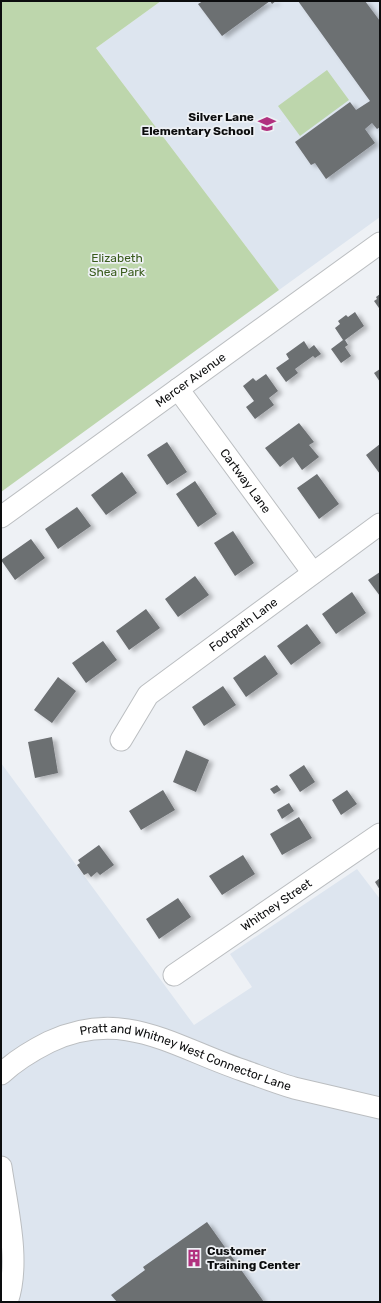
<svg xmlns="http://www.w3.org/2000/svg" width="381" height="1303" viewBox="0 0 381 1303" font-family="Rubik,sans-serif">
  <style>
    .built { fill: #dde5ef }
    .green { fill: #bdd6ac }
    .building { fill: #6c6f72; filter: url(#shadow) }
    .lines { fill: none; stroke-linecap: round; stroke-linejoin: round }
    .minor-casing { stroke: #bbbec1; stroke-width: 23 }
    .minor { stroke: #fff; stroke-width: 21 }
    .labels { text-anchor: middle; stroke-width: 3.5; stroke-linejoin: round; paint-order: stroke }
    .poi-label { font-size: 12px; font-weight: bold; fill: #0c0d0e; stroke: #eef1f5; text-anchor: end }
    .park-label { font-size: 12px; fill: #3a5c1d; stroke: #eef1f5 }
    .street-label { font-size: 12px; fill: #0c0d0e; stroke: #eef1f5 }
  </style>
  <defs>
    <filter id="shadow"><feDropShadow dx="4.5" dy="2.5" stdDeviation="2" flood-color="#0004"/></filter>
  </defs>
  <rect width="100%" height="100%" fill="#eef1f5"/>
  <!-- built -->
  <path class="built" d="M 161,1 L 380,1 L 380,217 L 279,290 L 96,48 Z
    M 1,763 L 194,1025 L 252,987 L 230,954 L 357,869 L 380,899 L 380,1302 L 1,1302 Z"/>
  <!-- green -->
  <path class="green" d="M 1,1 L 161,1 L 96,48 L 279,290 L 1,492 Z
    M 327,70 L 349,100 L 300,136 L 278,106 Z"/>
  <!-- building -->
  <path class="building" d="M 203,1 L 276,1 L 272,4 L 270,1 L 222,36 L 198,4 Z
    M 298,1 L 365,1 L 380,21 L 380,127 L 377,129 L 372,123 L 365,129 L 375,143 L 326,179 L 315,163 L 311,165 L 295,142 L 350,102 L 356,110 L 370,101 Z
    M 380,294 L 380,307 L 379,308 L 374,301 L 377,299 L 376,297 Z
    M 355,312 L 364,326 L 345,340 L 348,345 L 345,347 L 351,356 L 341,363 L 331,349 L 343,340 L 335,328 L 340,324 L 338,321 L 346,315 L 348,317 Z
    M 304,341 L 309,349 L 314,345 L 321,354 L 315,358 L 313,356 L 295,369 L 298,373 L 286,382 L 276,368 L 289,359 L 286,354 Z
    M 380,369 L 380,382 L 374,373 Z
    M 266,374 L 278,391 L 269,398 L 274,405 L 255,419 L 246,407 L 254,401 L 243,386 L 253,378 L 256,381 Z
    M 299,423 L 314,442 L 309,445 L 319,457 L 302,470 L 293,457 L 280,467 L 265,448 Z
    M 167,442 L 187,472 L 167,485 L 147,455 Z
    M 380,444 L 380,474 L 366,455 Z
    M 122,472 L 137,493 L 106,515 L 91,495 Z
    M 317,474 L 339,504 L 319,519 L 297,488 Z
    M 195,481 L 217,514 L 198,527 L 176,494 Z
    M 77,507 L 91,526 L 58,549 L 45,529 Z
    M 233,531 L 254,563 L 235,576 L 214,543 Z
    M 31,539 L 45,558 L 15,580 L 1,560 Z
    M 380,572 L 380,596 L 368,580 Z
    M 195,576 L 209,595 L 178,617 L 165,599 Z
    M 352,592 L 366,613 L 336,634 L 322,614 Z
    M 146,609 L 160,628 L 129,650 L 116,631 Z
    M 307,624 L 321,643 L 291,665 L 277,646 Z
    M 103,641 L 117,660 L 86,683 L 72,663 Z
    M 265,655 L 278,674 L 246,697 L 233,678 Z
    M 58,677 L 76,691 L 52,723 L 34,710 Z
    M 223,686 L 236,705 L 204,726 L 192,707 Z
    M 52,737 L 58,773 L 35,778 L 28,742 Z
    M 186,750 L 209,760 L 196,792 L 173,782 Z
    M 304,765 L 315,782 L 300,792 L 289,775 Z
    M 277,785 L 281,790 L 274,794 L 270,789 Z
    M 163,790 L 175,810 L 141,830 L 129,811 Z
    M 347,790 L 357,804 L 341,815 L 332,800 Z
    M 289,803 L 294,811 L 282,819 L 277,810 Z
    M 299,817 L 312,838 L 282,855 L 270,834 Z
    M 99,845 L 114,865 L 100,875 L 97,872 L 91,877 L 88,873 L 84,875 L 77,865 L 80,863 L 78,860 Z
    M 243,855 L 255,874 L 222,895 L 209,876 Z
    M 380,878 L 380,890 L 375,882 Z
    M 178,898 L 191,917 L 159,939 L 146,919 Z
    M 207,1222 L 264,1302 L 117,1302 L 111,1295 L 145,1270 L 143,1267 Z"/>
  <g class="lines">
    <!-- minor casing -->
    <g class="minor-casing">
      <g id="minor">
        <path id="s1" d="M 178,389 L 313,573"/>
        <path id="s2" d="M 1,517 L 380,243"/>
        <path id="s3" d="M 121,740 L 148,695 L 380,524"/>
        <path id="s4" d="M 174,975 L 380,834"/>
        <path id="s5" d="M 1,1074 C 15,1061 31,1051 49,1042 C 123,1007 174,1047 242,1070 C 259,1076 277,1083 294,1088 C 323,1095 351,1101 380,1108"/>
        <path d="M 1,1167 C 7,1208 21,1263 7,1302"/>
      </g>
    </g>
    <!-- minor -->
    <use href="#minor" class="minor"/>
  </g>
  <!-- icons -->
  <defs>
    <g id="school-bare" transform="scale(1.38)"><path d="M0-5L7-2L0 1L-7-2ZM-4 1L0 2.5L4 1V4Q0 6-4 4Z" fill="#b1317f" stroke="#eef1f5" stroke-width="2.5" paint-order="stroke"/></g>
    <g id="building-bare" transform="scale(1.38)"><path d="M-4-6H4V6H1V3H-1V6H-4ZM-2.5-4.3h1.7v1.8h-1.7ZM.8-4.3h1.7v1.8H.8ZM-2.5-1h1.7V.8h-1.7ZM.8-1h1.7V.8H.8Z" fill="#b1317f" stroke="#eef1f5" stroke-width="2.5" paint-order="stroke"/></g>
  </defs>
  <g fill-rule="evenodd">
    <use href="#school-bare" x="267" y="124"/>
    <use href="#building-bare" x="194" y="1258"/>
  </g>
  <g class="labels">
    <!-- poi labels -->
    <g class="poi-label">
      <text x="254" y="121">Silver Lane<tspan x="254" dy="14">Elementary School</tspan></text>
      <text x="207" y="1255" text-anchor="start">Customer<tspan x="207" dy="14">Training Center</tspan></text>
    </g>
    <!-- park labels -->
    <g class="park-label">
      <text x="117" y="262">Elizabeth<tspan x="117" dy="14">Shea Park</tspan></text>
    </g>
    <!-- street labels -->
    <g class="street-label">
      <text dy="4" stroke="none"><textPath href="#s2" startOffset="234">Mercer Avenue</textPath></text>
      <text dy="4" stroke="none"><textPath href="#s1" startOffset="114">Cartway Lane</textPath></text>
      <text dy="4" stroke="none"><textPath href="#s3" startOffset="171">Footpath Lane</textPath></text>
      <text dy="4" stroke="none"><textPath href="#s4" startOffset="124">Whitney Street</textPath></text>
      <text dy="4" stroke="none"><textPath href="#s5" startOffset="201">Pratt and Whitney West Connector Lane</textPath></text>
    </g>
  </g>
  <!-- border -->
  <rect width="381" height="1303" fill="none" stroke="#0c0d0e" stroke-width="4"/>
</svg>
